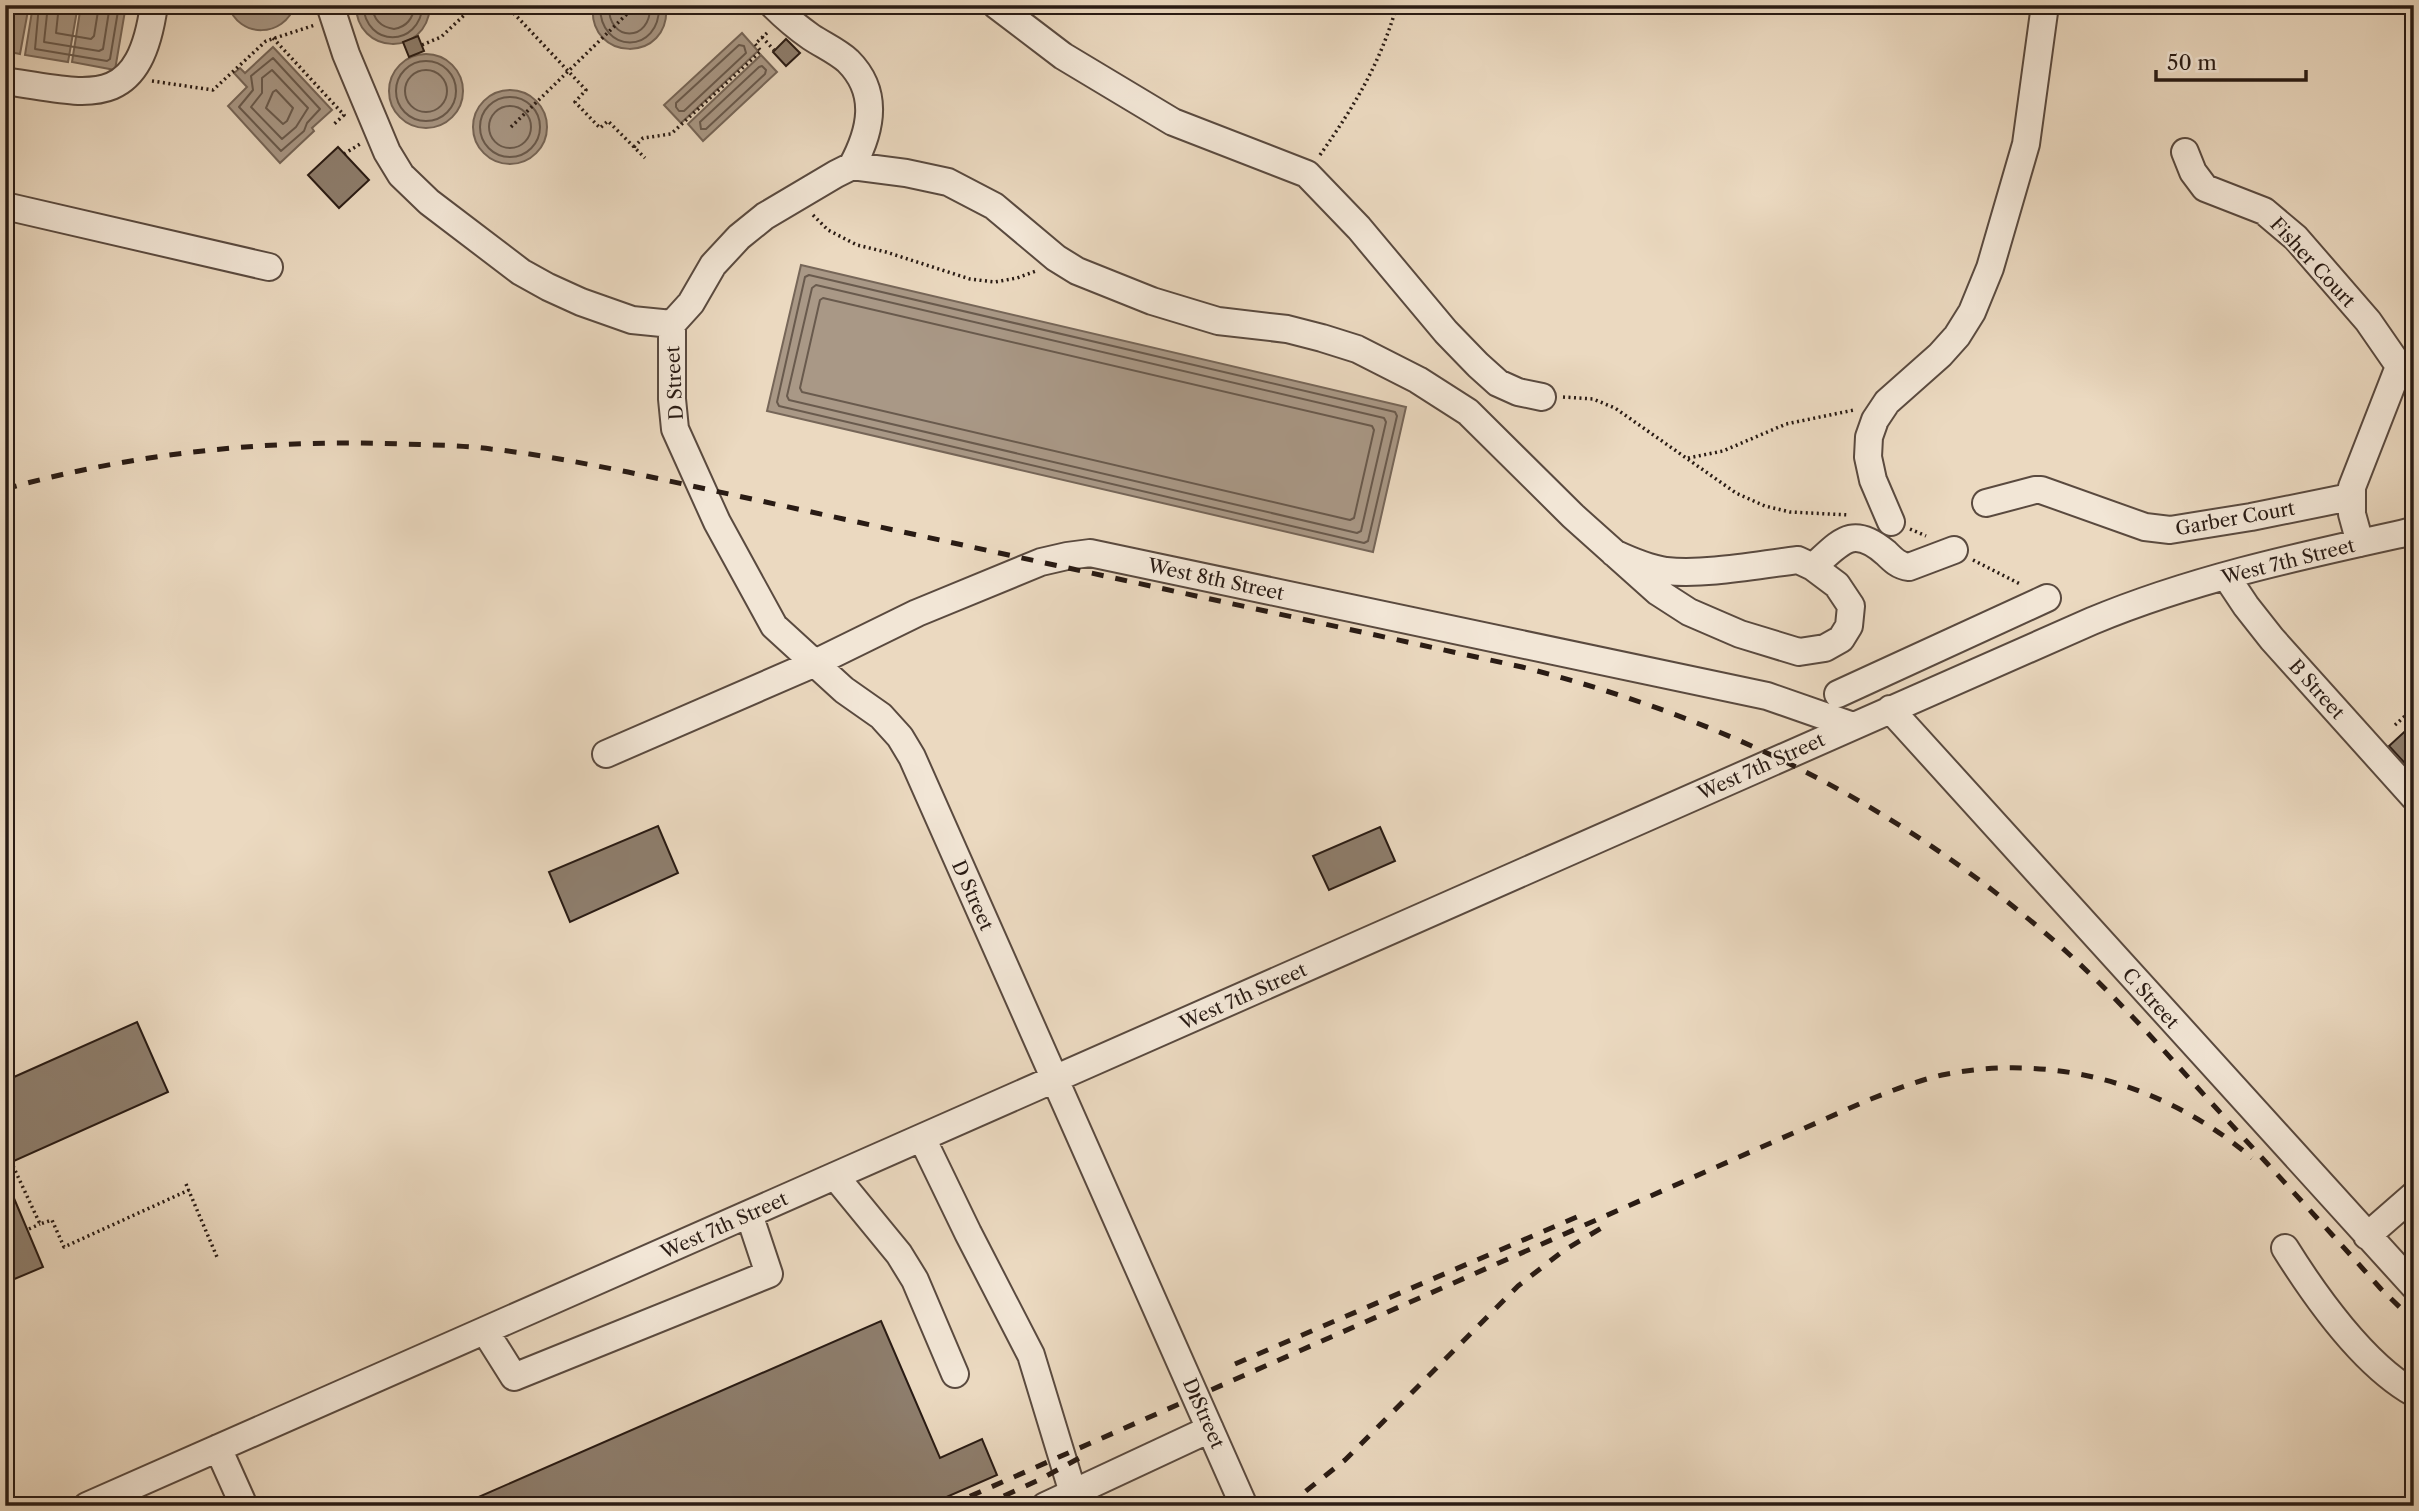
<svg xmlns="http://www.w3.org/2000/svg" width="2419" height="1511" viewBox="0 0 2419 1511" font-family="'Libre Caslon Text',serif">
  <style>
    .water { fill: #a99886; stroke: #766658; stroke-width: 2 }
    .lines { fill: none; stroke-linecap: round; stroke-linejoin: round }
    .shore { stroke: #695a4d; stroke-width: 2 }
    .building { fill: #8e7e6d; stroke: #291b14; stroke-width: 2 }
    .minor-casing { stroke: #5a4a3f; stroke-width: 30 }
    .path { stroke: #291b14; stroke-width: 3.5; stroke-dasharray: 2 3.5; stroke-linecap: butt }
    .minor { stroke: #f2e6d6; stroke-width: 26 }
    .rail { stroke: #291b14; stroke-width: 5; stroke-dasharray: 12 12; stroke-linecap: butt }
    .labels { text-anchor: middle; stroke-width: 5; stroke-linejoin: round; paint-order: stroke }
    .street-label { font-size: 19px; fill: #291b14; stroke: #f2e6d6 }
  </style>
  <rect width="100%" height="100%" fill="#ebd9c0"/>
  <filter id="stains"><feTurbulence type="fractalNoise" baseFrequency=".00286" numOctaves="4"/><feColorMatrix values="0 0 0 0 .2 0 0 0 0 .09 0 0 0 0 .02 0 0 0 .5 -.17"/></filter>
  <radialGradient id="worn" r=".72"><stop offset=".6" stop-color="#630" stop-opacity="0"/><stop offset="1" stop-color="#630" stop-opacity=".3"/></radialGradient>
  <!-- water -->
  <path class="water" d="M 5,5 L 29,5 L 20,54 L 5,51 Z
    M 33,5 L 78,5 L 68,62 L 25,55 Z
    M 81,5 L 126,5 L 115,70 L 72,62 Z
    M 228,5 L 295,5 C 284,38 239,39 228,5 Z
    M 356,5 L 430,5 L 430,7 C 426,58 356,55 356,5 Z
    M 593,5 L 666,5 C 672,64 587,63 593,5 Z
    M 742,33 L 758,51 L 681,123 L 664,105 Z
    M 273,47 L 332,110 L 312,128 L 314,131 L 280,163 L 228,106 L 247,87 L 234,73 L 240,68 L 245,73 Z
    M389 91a37 37 0 1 1 74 0a37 37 0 1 1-74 0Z
    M 761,55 L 777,72 L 703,141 L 688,124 Z
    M473 127a37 37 0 1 1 74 0a37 37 0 1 1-74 0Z
    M 801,265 L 1406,407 L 1373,552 L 767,411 Z"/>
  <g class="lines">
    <!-- shore -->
    <path class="shore" d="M 39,5 L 35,49 L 107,61 L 110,59 L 119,5
      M 48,5 L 44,42 L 99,51 L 103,49 L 110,5
      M 59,5 L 56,33 L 91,39 L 94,36 L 99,5
      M 363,5 C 366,48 419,48 423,5
      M 372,5 C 373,19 380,27 394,29 C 407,27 413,19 415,5
      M 600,5 C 599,55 661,55 659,5
      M 609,5 C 607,43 652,43 650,5
      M 739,45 L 744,46 L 746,53 L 684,111 L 679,111 L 676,107 L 676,103 Z
      M 273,58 L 320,109 L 307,123 L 304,131 L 281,151 L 239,107 L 253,90 L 251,76 Z
      M396 91a30 30 0 1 1 60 0a30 30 0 1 1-60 0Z
      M 762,66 L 766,70 L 765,74 L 706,129 L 701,129 L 700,122 L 759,67 Z
      M405 91a21 21 0 1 1 42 0a21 21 0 1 1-42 0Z
      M 272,70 L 308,108 L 296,127 L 282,139 L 251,107 L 262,93 L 262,78 Z
      M 276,90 L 293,108 L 287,121 L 283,124 L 266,108 L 273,92 Z
      M480 127a30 30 0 1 1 60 0a30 30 0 1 1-60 0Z
      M489 127a21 21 0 1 1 42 0a21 21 0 1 1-42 0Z
      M 809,275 L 1395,412 L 1397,416 L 1368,541 L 1364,543 L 779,406 L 777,402 L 805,277 Z
      M 816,285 L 1384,418 L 1386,422 L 1361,531 L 1357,533 L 789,400 L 787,396 L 812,288 Z
      M 823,298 L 1372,426 L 1374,430 L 1354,518 L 1350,520 L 802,392 L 800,388 L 820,300 Z"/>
  </g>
  <!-- building -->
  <path class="building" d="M 418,36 L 424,51 L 409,57 L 403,42 Z
    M 786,39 L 800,53 L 786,66 L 773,52 Z
    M 338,147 L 369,180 L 339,208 L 308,175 Z
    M 2414,723 L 2414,773 L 2389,746 Z
    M 658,826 L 678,873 L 570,922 L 549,872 Z
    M 1380,827 L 1395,861 L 1329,890 L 1313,856 Z
    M 137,1022 L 168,1092 L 5,1165 L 5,1081 Z
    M 5,1177 L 43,1267 L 5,1283 Z
    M 881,1321 L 940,1458 L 982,1439 L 997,1475 L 926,1506 L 458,1506 Z"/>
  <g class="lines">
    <!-- minor casing -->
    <g class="minor-casing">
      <path id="minor" d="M 330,5 L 346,54 L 387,152 L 401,175 L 429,202 L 521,272 L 548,287 L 581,302 L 632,320 L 672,324 L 691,303 L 713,265 L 739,237 L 765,216 L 836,174 L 852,166 L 906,173 L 948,182 L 994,206 L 1056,258 L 1077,271 L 1152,301 L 1218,321 L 1287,329 L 1322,338 L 1357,349 L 1418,380 L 1468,412 L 1573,516 L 1658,592 L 1689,612 L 1740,634 L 1799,652 L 1825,648 L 1841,639 L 1849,626 L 1851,606 L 1837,585 L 1813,567 L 1798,560 C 1756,565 1707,575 1666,571 C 1647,568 1631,561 1614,553
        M 773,5 C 785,17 798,28 811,37 C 823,45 837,51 848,61 C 880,93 871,131 852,166
        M 996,5 L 1063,56 L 1173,122 L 1307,174 L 1359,228 L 1446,332 L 1478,365 L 1498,383 L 1518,392 L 1542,397
        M 5,81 C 90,94 139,112 154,5
        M 2185,152 L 2193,172 L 2205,188 L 2264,211 L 2296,238 L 2368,321 L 2395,360 L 2414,373
        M 5,206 L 269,267
        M 672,324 L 672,399 L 675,429 L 717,522 L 774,626 L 844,690 L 881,716 L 900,737 L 912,757 L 1244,1506
        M 1986,503 L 2035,490 L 2041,490 L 2145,527 L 2170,530 L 2251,517 L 2350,497
        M 1891,522 L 1873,480 L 1868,457 L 1869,437 L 1875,420 L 1887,402 L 1940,355 L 1957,336 L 1972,312 L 1990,268 L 2026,144 L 2045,5
        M 2360,543 L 2352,514 L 2352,487 L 2400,364
        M 1813,567 C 1841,542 1852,524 1886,553 C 1893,560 1899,566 1909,567 L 1954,550
        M 2226,576 L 2246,606 L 2272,639 L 2414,797
        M 1838,694 L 2047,598
        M 1890,709 L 2414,1286
        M 606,754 L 813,664 L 917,613 L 1041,562 L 1067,556 L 1090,553 L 1767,696 L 1853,726
        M 922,1138 L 968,1233 L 1031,1355 L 1073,1493
        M 835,1176 L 899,1254 L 915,1280 L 955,1374
        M 2367,1236 L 2414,1195
        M 2285,1248 C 2315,1296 2364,1365 2414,1393
        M 485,1331 L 514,1377 L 769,1274 L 749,1214
        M 218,1448 L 244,1506
        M 87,1506 L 2092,621 C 2195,578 2305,555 2414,531
        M 1045,1506 L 1210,1429"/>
    </g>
    <!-- path -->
    <path class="path" d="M 506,5 L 586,90 L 575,102 L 600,128 L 608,121 L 645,158
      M 762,37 L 774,50
      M 273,38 L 344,115 L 333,125
      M 422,45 L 441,37 L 475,5
      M 152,81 L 213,90 L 266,41 L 315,25
      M 511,127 L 629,12
      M 634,147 L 643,138 L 671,134 L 761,51 L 755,44 L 768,32
      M 344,154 L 360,144
      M 1320,155 C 1355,105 1380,64 1397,5
      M 813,215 L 828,230 L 857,245 L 886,252 L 970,279 L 995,282 L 1017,278 L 1036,271
      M 1563,397 L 1593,399 L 1615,408 L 1736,493 L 1765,506 L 1790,512 L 1849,515
      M 1688,458 L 1723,451 L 1786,424 L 1854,410
      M 1910,529 L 1926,536
      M 1973,560 L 2022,585
      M 2395,725 L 2414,708
      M 13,1166 L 40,1224 L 52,1220 L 64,1247 L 189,1190
      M 186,1184 L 217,1257
      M 29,1229 L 40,1224"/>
    <!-- minor -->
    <use href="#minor" class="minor"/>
    <!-- rail -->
    <path class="rail" d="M 5,489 C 134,453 267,439 401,444 C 431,445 461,445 491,449 C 537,454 582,463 628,472 L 1522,667 C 1718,717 1882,796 2037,926 C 2098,977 2152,1037 2205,1096 C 2264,1160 2323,1224 2381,1289 L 2414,1321
      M 1235,1364 L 1586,1213
      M 948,1506 L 1866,1101 C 1891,1091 1916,1081 1942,1075 C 2053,1052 2167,1085 2252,1158
      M 982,1506 L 1039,1480 L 1083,1456
      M 1287,1506 L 1345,1460 L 1518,1286 L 1563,1251 L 1608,1224"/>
  </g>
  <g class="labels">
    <!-- street labels -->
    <g class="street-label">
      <text transform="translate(2313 262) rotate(47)" y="7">Fisher Court</text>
      <text transform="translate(674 383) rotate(-93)" y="7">D Street</text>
      <text transform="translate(2235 518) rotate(-10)" y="7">Garber Court</text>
      <text transform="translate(2288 561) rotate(-14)" y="7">West 7th Street</text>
      <text transform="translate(1216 579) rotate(12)" y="7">West 8th Street</text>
      <text transform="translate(2317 689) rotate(48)" y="7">B Street</text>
      <text transform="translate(1761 766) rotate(-24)" y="7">West 7th Street</text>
      <text transform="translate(973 895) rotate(66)" y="7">D Street</text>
      <text transform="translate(1243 996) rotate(-24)" y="7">West 7th Street</text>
      <text transform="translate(2151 998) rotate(48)" y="7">C Street</text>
      <text transform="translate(724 1225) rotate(-24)" y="7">West 7th Street</text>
      <text transform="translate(1204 1413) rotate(66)" y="7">D Street</text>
    </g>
  </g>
  <!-- margin -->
  <rect width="2419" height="1511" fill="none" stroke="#ebd9c0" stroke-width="28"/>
  <rect x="7" y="7" width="2405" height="1497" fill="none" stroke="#291b14" stroke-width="3.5"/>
  <rect x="14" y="14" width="2391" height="1483" fill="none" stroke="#291b14" stroke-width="2"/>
  <!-- scale -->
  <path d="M2156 70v10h150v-10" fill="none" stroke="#291b14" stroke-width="3.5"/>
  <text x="2167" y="70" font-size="21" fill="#291b14" stroke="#f2e6d6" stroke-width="5" paint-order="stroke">50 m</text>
  <rect width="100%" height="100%" filter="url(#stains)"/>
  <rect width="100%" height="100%" fill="url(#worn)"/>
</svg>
